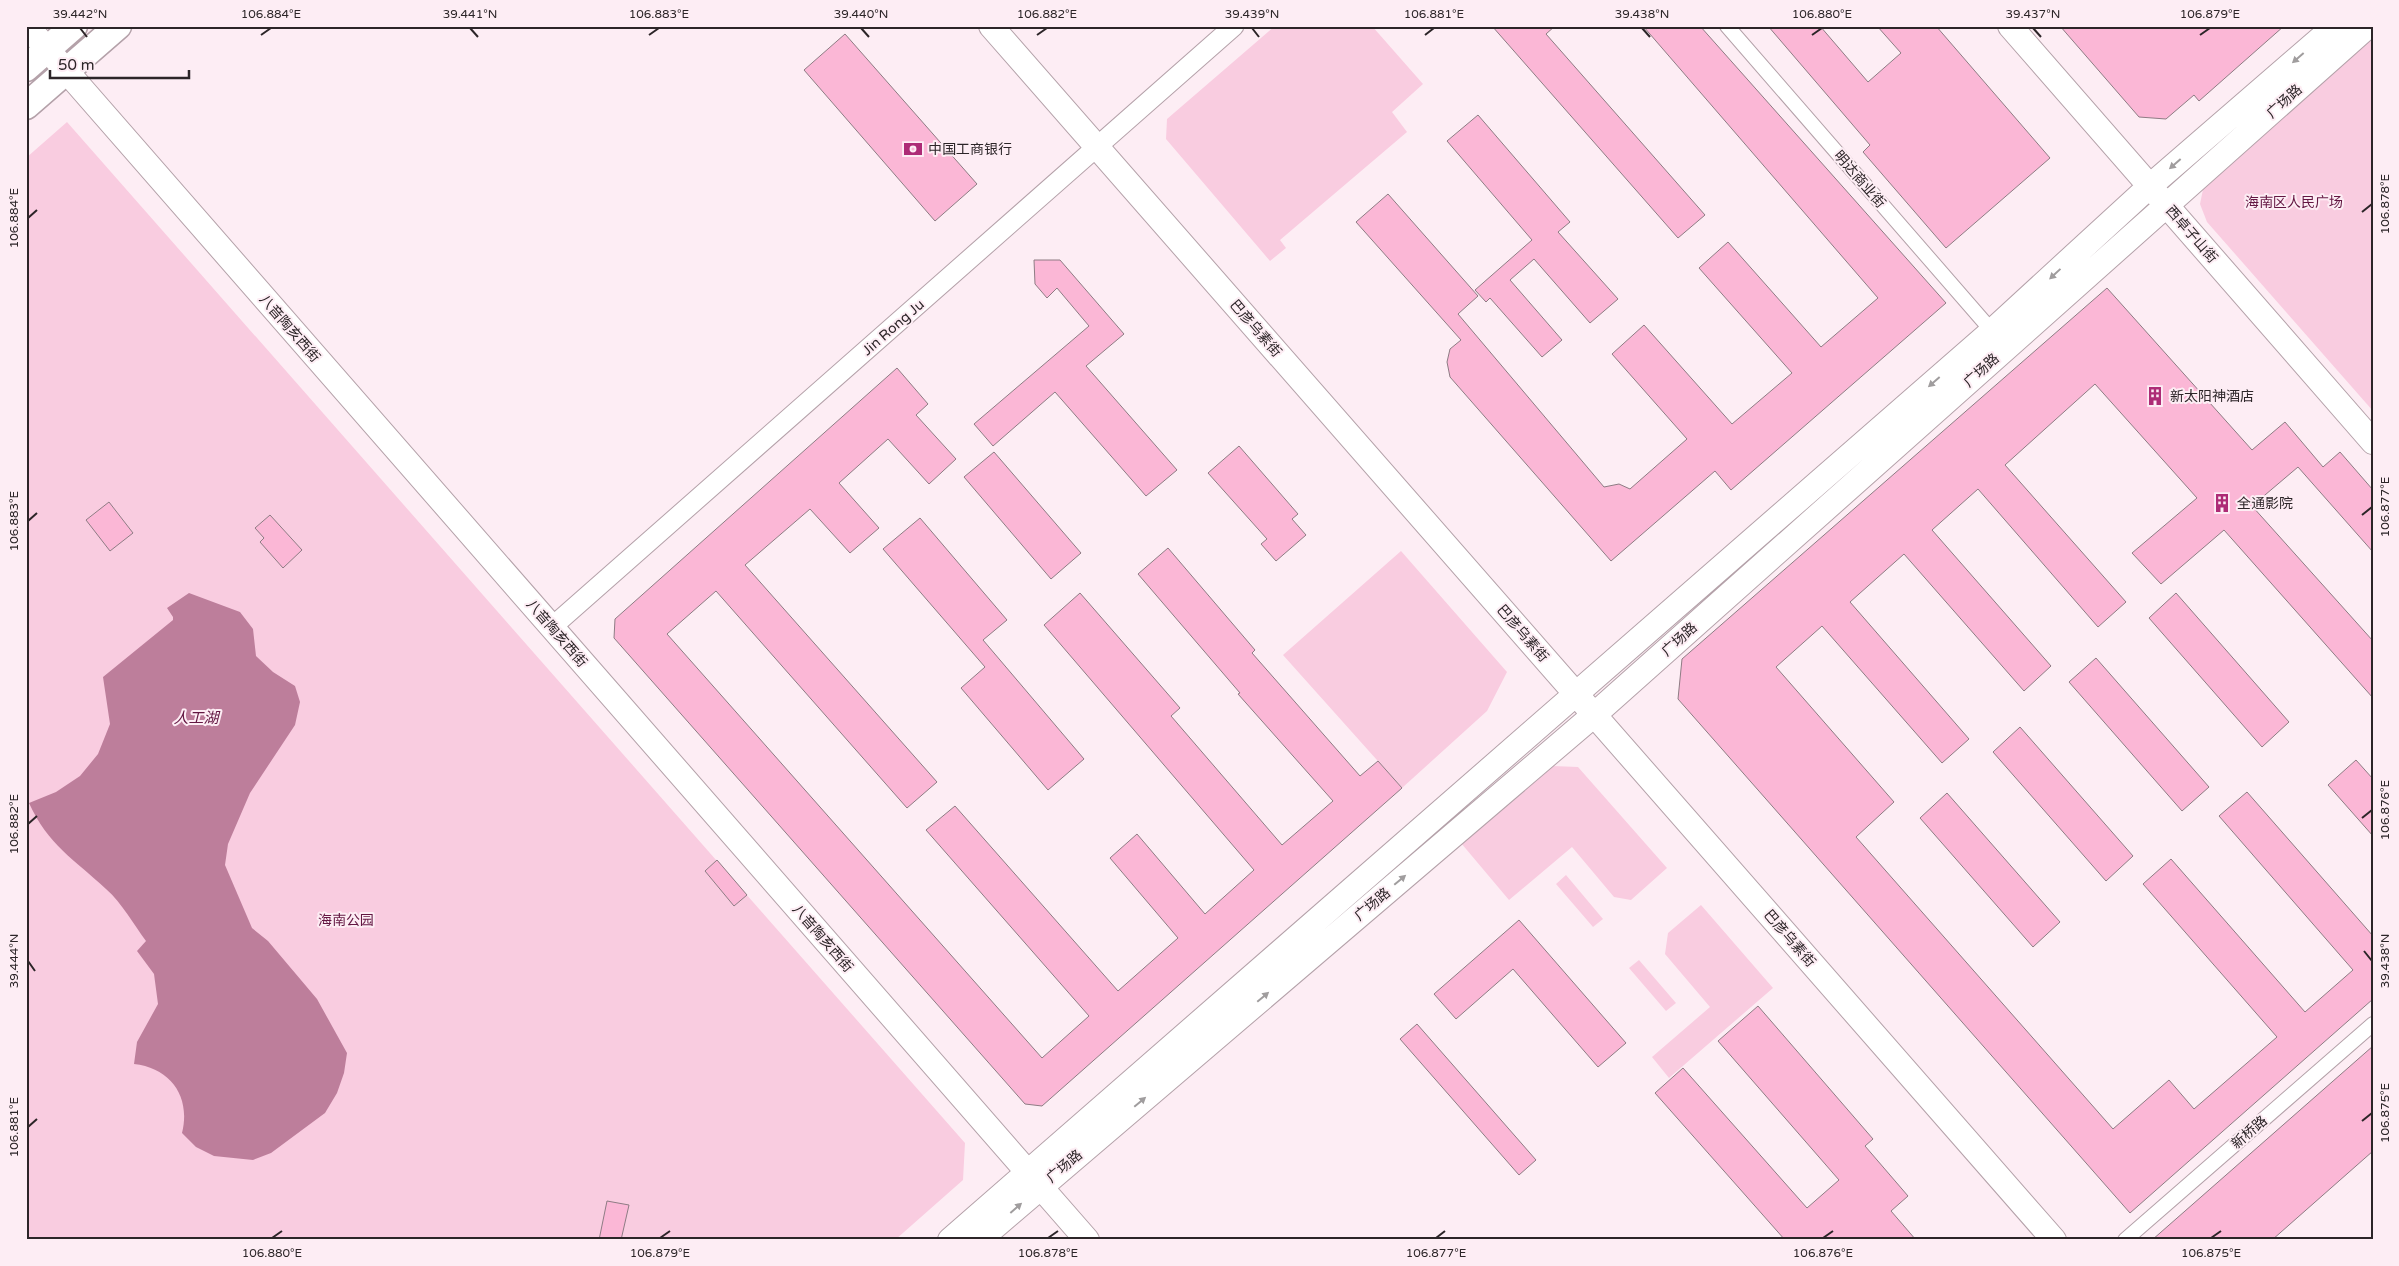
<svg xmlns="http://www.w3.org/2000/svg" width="2399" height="1266" viewBox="0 0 2399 1266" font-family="'Varela Round','Noto Sans SC',sans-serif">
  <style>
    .green { fill: #f9cce0 }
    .water { fill: #bd7e9b }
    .building { fill: #fbb7d6; stroke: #8e7c84 }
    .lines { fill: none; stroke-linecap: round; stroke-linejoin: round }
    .pedestrian-casing { stroke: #b4a1a9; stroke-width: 16 }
    .minor-casing { stroke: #b4a1a9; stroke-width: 21 }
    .tertiary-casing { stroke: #b4a1a9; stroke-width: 26 }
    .secondary-casing { stroke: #b4a1a9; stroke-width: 29 }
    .pedestrian { stroke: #fff; stroke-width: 14 }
    .minor { stroke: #fff; stroke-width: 19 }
    .tertiary { stroke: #fff; stroke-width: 24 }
    .secondary { stroke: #fff; stroke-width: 26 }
    .oneway { fill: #a09d9e }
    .ticks { fill: none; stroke: #2c2528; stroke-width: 2 }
    .labels { text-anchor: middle; stroke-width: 4; stroke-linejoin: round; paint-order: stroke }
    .street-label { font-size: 14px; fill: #2c2528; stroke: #fdedf4 }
    .poi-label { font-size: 14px; fill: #2c2528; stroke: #fdedf4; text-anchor: start }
    .park-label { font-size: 14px; fill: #631642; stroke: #fdedf4 }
    .water-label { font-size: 15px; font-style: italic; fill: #631742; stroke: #fdedf4 }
    .neatline { fill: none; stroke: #2c2528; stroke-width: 2 }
    .ticks-label { font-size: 12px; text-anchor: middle; fill: #2c2528 }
  </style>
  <rect width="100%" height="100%" fill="#fdedf4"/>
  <!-- green -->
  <path class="green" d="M 1275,26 L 1372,26 L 1423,84 L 1392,112 L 1407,132 L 1280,240 L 1286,248 L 1270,261 L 1166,139 L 1167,119 Z
    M 2373,31 L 2373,411 L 2207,222 L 2200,204 L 2206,175 Z
    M 67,122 L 965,1143 L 963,1180 L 895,1240 L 26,1240 L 26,158 Z
    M 1401,551 L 1507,672 L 1487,711 L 1402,788 L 1283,655 Z
    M 1552,766 L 1578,767 L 1667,868 L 1631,900 L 1614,897 L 1572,847 L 1509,900 L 1461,843 Z
    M 1566,875 L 1603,919 L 1593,927 L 1556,884 Z
    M 1701,905 L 1773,988 L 1669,1078 L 1652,1057 L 1710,1007 L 1665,954 L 1668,933 Z
    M 1639,960 L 1676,1003 L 1666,1011 L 1629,968 Z"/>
  <!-- water -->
  <path class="water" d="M 189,593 L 240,612 L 253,629 L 256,656 L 273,672 L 295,686 L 300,702 L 295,725 L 250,793 L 228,844 L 225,865 L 252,928 L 268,941 L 317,999 L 347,1053 L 344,1073 L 337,1093 L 325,1113 L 271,1153 L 253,1160 L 214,1156 L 196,1147 L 182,1133 C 191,1097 171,1068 134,1064 L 137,1042 L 158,1004 L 154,974 L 137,951 L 146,941 C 134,925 122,903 106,889 C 74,859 48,845 29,803 L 56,792 L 80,776 L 98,754 L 110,724 L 103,677 L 173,620 L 173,617 L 167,608 Z"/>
  <!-- building -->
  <path class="building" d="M 1492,26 L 1555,26 L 1546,34 L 1705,215 L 1678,238 Z
    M 1643,26 L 1700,26 L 1946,303 L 1731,490 L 1715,471 L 1611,561 L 1450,377 L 1447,362 L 1450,349 L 1461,340 L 1356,222 L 1388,194 L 1478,296 L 1458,314 L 1604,487 L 1619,484 L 1630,489 L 1687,439 L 1612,354 L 1644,325 L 1732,424 L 1792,373 L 1699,268 L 1728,242 L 1821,347 L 1878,298 Z
    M 1768,26 L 1820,26 L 1868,82 L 1901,53 L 1877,26 L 1936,26 L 2050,158 L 1946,248 L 1863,152 L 1870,145 Z
    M 2060,26 L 2284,26 L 2199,101 L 2194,95 L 2166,119 L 2139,117 Z
    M 845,34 L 977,184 L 935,221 L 804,70 Z
    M 1478,115 L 1570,222 L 1558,232 L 1618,299 L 1590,323 L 1534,259 L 1510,280 L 1562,340 L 1542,357 L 1490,298 L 1486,302 L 1475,290 L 1532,240 L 1447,141 Z
    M 1034,260 L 1060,260 L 1124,334 L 1086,366 L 1177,470 L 1146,496 L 1055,392 L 993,446 L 974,424 L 1089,326 L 1057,288 L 1047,298 L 1035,284 Z
    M 2107,288 L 2252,450 L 2285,422 L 2323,467 L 2340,452 L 2373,490 L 2373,552 L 2298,467 L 2252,506 L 2373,641 L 2373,698 L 2224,530 L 2161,584 L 2132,553 L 2197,498 L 2095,384 L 2005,465 L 2126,602 L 2098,627 L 1978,489 L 1932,530 L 2051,666 L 2024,691 L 1904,554 L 1850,602 L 1969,739 L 1942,763 L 1822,626 L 1776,667 L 1894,802 L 1856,837 L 2113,1129 L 2169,1080 L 2194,1109 L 2277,1037 L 2143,884 L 2171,859 L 2305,1012 L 2353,970 L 2219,816 L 2247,792 L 2373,936 L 2373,999 L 2130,1213 L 1678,699 L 1682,659 Z
    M 897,368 L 928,404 L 916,415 L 956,459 L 929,484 L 888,439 L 839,483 L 879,528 L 850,553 L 810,509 L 745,565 L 937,782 L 907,808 L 716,591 L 667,634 L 1042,1058 L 1089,1016 L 926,830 L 955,806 L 1118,991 L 1178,938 L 1110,858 L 1137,834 L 1205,914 L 1254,870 L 1044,625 L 1080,593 L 1180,708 L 1171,716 L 1282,845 L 1333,801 L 1238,694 L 1240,693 L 1138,574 L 1168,548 L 1255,650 L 1252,653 L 1360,776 L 1378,761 L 1402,788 L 1042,1106 L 1025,1104 L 614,638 L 615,619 Z
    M 1239,446 L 1298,514 L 1292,519 L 1306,535 L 1276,561 L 1261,544 L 1267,539 L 1208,473 Z
    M 994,452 L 1081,553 L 1051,579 L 964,477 Z
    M 109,502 L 133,533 L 110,551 L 86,520 Z
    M 270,515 L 302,550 L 283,568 L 260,542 L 264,538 L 255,528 Z
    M 920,518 L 1007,620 L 983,640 L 1084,759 L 1048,790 L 961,688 L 985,667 L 883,549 Z
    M 2176,593 L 2289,722 L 2262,747 L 2149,618 Z
    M 2096,658 L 2209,787 L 2182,811 L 2069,682 Z
    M 2020,727 L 2133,856 L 2106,881 L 1993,752 Z
    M 2356,760 L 2373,779 L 2373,836 L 2328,785 Z
    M 1947,793 L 2060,922 L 2033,947 L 1920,818 Z
    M 717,860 L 747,895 L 734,906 L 705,871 Z
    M 1519,920 L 1626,1043 L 1598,1067 L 1513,969 L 1456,1019 L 1434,994 Z
    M 1758,1006 L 1873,1139 L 1865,1146 L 1908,1196 L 1891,1211 L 1916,1240 L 1785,1240 L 1655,1093 L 1683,1068 L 1807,1208 L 1839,1180 L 1718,1041 Z
    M 1417,1024 L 1536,1160 L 1519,1175 L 1400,1039 Z
    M 2373,1046 L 2373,1151 L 2272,1240 L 2152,1240 Z
    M 607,1201 L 629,1205 L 621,1240 L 599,1240 Z"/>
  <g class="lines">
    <!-- pedestrian casing -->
    <g class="pedestrian-casing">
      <path id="pedestrian" d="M 1727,26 L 1992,331
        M 2125,1240 L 2373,1024"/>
    </g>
    <!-- minor casing -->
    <g class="minor-casing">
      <path id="minor" d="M 552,627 L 1234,26"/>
    </g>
    <!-- tertiary casing -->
    <g class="tertiary-casing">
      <path id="tertiary" d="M 27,26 L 1087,1240
        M 991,26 L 2054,1240
        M 2010,26 L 2373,442
        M 950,1240 L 1992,331 L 2150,186 L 2335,26
        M 979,1240 L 1594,715 L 2368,26"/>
    </g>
    <!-- secondary casing -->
    <g class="secondary-casing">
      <path id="secondary" d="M 26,68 L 74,26
        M 26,106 L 118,26"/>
    </g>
    <!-- pedestrian -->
    <use href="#pedestrian" class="pedestrian"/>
    <!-- minor -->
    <use href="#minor" class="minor"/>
    <!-- tertiary -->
    <use href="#tertiary" class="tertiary"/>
    <!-- secondary -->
    <use href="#secondary" class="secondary"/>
  </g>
  <!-- one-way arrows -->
  <defs><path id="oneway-solid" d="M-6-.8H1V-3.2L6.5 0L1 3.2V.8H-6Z" transform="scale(1.25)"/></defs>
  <g class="oneway">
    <use href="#oneway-solid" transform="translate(2298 58) rotate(139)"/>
    <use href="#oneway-solid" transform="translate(2175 164) rotate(139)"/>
    <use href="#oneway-solid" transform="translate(2055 274) rotate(137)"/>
    <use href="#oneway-solid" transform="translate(1934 382) rotate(139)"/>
    <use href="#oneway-solid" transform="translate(1400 880) rotate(-40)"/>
    <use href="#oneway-solid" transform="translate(1263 997) rotate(-40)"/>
    <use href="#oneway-solid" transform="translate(1140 1102) rotate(-40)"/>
    <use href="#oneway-solid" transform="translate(1016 1208) rotate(-41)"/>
  </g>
  <!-- ticks -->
  <path class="ticks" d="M 80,28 L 87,37M 470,28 L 478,37M 861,28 L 869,37M 1252,28 L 1259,37M 1642,28 L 1650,37M 2033,28 L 2041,37M 261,35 L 271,28M 649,35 L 659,28M 1037,35 L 1047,28M 1425,35 L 1434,28M 1812,35 L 1822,28M 2200,35 L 2210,28M 2362,212 L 2372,204M 28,218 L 37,210M 2362,515 L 2372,507M 28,521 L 37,513M 2362,818 L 2372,810M 28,824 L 37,816M 2364,951 L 2372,961M 28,961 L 35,971M 2362,1121 L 2372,1113M 28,1127 L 37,1119M 272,1238 L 282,1231M 660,1238 L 670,1231M 1048,1238 L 1058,1231M 1436,1238 L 1445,1231M 1823,1238 L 1833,1231M 2211,1238 L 2221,1231"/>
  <!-- icons -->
  <defs>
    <g id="bank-bare" transform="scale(1.5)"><path d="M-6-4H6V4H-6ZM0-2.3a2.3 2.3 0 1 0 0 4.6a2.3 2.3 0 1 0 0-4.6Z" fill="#ad2b76" stroke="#fdedf4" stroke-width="2.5" paint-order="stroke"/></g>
    <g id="building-bare" transform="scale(1.5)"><path d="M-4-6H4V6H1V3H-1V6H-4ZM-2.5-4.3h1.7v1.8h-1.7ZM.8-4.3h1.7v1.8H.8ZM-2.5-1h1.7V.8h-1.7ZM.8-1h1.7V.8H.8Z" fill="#ad2b76" stroke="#fdedf4" stroke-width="2.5" paint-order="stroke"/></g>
  </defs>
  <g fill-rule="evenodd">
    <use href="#bank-bare" x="913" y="149"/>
    <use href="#building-bare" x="2155" y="396"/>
    <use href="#building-bare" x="2222" y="503"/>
  </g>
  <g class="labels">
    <!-- street labels -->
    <g class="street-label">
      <text transform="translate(2284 101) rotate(-42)" y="5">广场路</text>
      <text transform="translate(1860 179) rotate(49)" y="5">明达商业街</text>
      <text transform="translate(2192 234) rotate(49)" y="5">西卓子山街</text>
      <text transform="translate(893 327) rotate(-41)" y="5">Jin Rong Ju</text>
      <text transform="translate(290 328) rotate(49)" y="5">八音陶亥西街</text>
      <text transform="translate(1256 328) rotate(49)" y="5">巴彦乌素街</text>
      <text transform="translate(1981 370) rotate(-42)" y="5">广场路</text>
      <text transform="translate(557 633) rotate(49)" y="5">八音陶亥西街</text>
      <text transform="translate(1523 633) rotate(49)" y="5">巴彦乌素街</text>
      <text transform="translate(1679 639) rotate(-42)" y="5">广场路</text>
      <text transform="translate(1372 904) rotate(-40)" y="5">广场路</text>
      <text transform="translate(823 938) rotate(49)" y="5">八音陶亥西街</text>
      <text transform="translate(1790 938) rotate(49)" y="5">巴彦乌素街</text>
      <text transform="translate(2249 1132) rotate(-41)" y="5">新桥路</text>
      <text transform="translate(1064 1166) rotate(-40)" y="5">广场路</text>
    </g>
    <!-- poi labels -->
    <g class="poi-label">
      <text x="928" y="154">中国工商银行</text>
      <text x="2170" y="401">新太阳神酒店</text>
      <text x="2237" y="508">全通影院</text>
    </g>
    <!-- park labels -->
    <g class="park-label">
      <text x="2294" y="207">海南区人民广场</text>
      <text x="346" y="925">海南公园</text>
    </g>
    <!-- water labels -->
    <g class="water-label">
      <text x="196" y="723">人工湖</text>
    </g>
  </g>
  <!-- border -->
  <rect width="2399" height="1266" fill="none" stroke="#fdedf4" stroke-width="55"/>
  <!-- scale -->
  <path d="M50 70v8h139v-8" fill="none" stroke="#2c2528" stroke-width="2.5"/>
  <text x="58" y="70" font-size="15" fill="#2c2528" stroke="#fdedf4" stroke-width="4" paint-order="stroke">50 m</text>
  <rect x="28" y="28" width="2344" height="1210" class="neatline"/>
  <g class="ticks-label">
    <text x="80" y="18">39.442°N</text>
    <text x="271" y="18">106.884°E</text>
    <text x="470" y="18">39.441°N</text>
    <text x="659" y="18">106.883°E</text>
    <text x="861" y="18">39.440°N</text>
    <text x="1047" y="18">106.882°E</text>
    <text x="1252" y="18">39.439°N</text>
    <text x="1434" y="18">106.881°E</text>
    <text x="1642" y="18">39.438°N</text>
    <text x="1822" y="18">106.880°E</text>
    <text x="2033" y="18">39.437°N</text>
    <text x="2210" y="18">106.879°E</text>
    <text transform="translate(2385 204) rotate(-90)" y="4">106.878°E</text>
    <text transform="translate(14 218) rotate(-90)" y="4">106.884°E</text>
    <text transform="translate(2385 507) rotate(-90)" y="4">106.877°E</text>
    <text transform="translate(14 521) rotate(-90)" y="4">106.883°E</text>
    <text transform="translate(2385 810) rotate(-90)" y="4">106.876°E</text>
    <text transform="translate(14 824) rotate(-90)" y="4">106.882°E</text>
    <text transform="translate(2385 961) rotate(-90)" y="4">39.438°N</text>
    <text transform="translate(14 961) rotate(-90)" y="4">39.444°N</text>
    <text transform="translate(2385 1113) rotate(-90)" y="4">106.875°E</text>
    <text transform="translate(14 1127) rotate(-90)" y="4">106.881°E</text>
    <text x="272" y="1257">106.880°E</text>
    <text x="660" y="1257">106.879°E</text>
    <text x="1048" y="1257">106.878°E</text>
    <text x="1436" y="1257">106.877°E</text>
    <text x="1823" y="1257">106.876°E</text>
    <text x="2211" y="1257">106.875°E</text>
  </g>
</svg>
